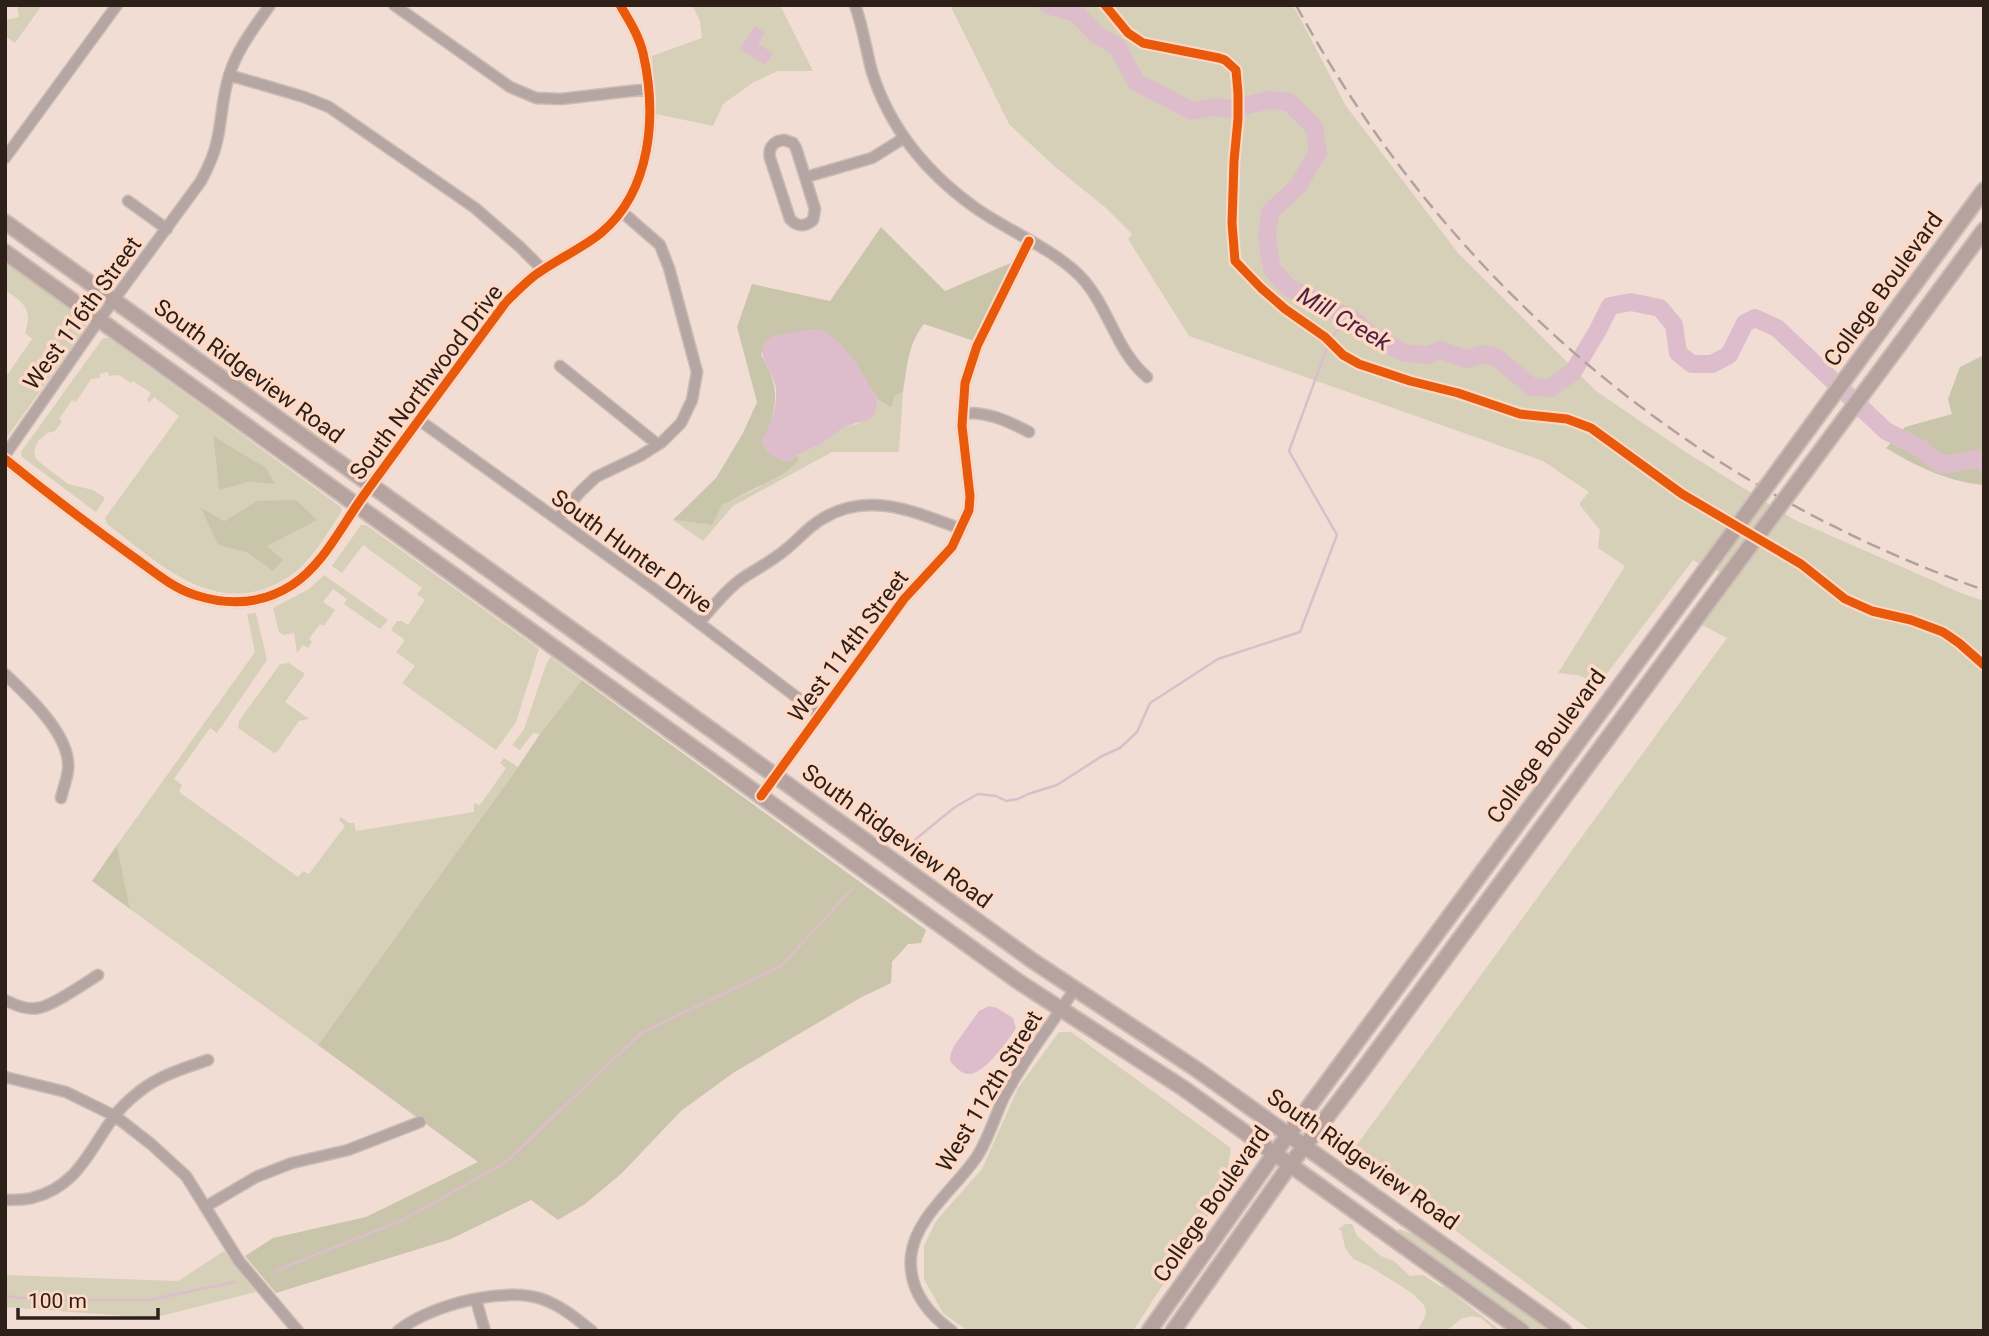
<svg xmlns="http://www.w3.org/2000/svg" width="1989" height="1336" viewBox="0 0 1989 1336" font-family="Roboto,sans-serif">
  <style>
    .green { fill: #d6d0b9; fill-rule: evenodd }
    .forest { fill: #c9c5ab }
    .water { fill: #ddbdcb }
    .lines { fill: none; stroke-linecap: round; stroke-linejoin: round }
    .stream { stroke: #ddbdcb; stroke-width: 2.5 }
    .river { stroke: #ddbdcb; stroke-width: 18 }
    .street-casing { stroke: #cbbcb4; stroke-width: 13 }
    .secondary-casing { stroke: #cbbcb4; stroke-width: 18 }
    .street { stroke: #b5a5a3; stroke-width: 10 }
    .secondary { stroke: #b6a3a0; stroke-width: 14 }
    .rail { stroke: #b1a29e; stroke-width: 2.5; stroke-dasharray: 14 7; stroke-linecap: butt }
    .secondary-bridge-casing { stroke: #cbbcb4; stroke-width: 18; stroke-linecap: butt }
    .secondary-bridge { stroke: #b6a3a0; stroke-width: 14 }
    .cycleway-casing { stroke: #fed9c6; stroke-width: 13 }
    .cycleway { stroke: #e8590c; stroke-width: 9 }
    .labels { text-anchor: middle; stroke-width: 7; stroke-linejoin: round; paint-order: stroke }
    .street-label { font-size: 23px; fill: #2d2019; stroke: #fed9c6 }
    .water-label { font-size: 24px; font-style: italic; fill: #4e2041; stroke: #fed9c6 }
  </style>
  <rect width="100%" height="100%" fill="#f1ddd3"/>
  <!-- green -->
  <path class="green" d="M 17,5 L 42,5 L 15,43 L 5,36 L 5,20 L 19,17 Z
    M 692,5 L 780,5 L 813,71 L 778,71 L 754,82 L 723,104 L 713,126 L 656,114 L 652,56 L 702,38 L 700,21 Z
    M 950,5 L 1293,5 L 1346,106 L 1458,253 L 1596,391 L 1684,451 L 1793,519 L 1961,593 L 1984,601 L 1984,1331 L 1591,1331 L 1351,1153 L 1727,638 L 1694,621 L 1726,577 L 1704,561 L 1701,565 L 1693,560 L 1599,684 L 1577,675 L 1558,673 L 1625,566 L 1598,548 L 1600,530 L 1579,504 L 1589,492 L 1543,461 L 1189,336 L 1128,239 L 1132,234 L 1106,208 L 1054,166 L 1009,124 Z
    M 5,257 L 84,315 L 86,323 L 84,330 L 5,440 L 5,378 L 32,339 L 25,333 C 33,309 24,303 5,290 Z
    M 103,338 L 109,338 L 341,507 L 342,511 C 329,530 317,552 300,568 C 287,580 271,588 253,592 C 196,603 149,555 107,524 L 105,518 L 179,416 L 154,397 L 150,402 L 147,400 L 151,393 L 133,381 L 131,383 L 119,375 L 109,376 L 108,372 L 100,374 L 100,378 L 91,379 L 76,402 L 72,400 L 59,419 L 62,421 L 55,431 L 47,433 L 38,441 L 34,451 L 35,457 L 38,461 L 68,484 L 93,490 L 104,497 L 104,500 L 96,512 L 22,457 L 21,452 ZM 213,437 L 274,484 L 248,482 L 219,489 ZM 202,509 L 225,521 L 273,570 L 248,553 L 218,545 Z
    M 903,392 L 899,452 L 832,452 L 733,506 L 703,541 L 673,520 L 711,525 L 721,505 L 756,489 L 798,460 L 797,455 L 821,444 L 846,426 L 857,424 L 875,412 L 878,399 L 891,408 L 895,396 Z
    M 361,525 L 366,525 L 539,649 L 516,722 L 496,750 L 402,683 L 415,666 L 396,652 L 405,640 L 391,630 L 397,621 L 402,621 L 408,625 L 425,600 L 417,594 L 422,588 L 363,545 L 342,573 L 332,566 Z
    M 324,575 L 388,620 L 380,629 L 344,604 L 347,599 L 333,589 L 323,602 L 335,610 L 324,626 L 320,624 L 309,639 L 312,642 L 308,648 L 303,645 L 297,653 L 294,633 L 283,635 L 279,632 L 273,608 L 309,589 Z
    M 256,613 L 267,660 L 217,733 L 210,728 L 174,779 L 182,785 L 179,792 L 298,877 L 303,871 L 309,874 L 345,826 L 339,820 L 341,817 L 349,823 L 354,823 L 356,831 L 474,812 L 474,803 L 480,805 L 506,768 L 500,763 L 504,758 L 518,767 L 318,1045 L 130,909 L 117,845 L 255,652 L 247,614 Z
    M 551,657 L 582,680 L 540,734 L 533,733 L 520,750 L 512,745 L 524,729 L 547,662 Z
    M 289,663 L 305,674 L 285,702 L 309,719 L 299,721 L 277,752 L 274,753 L 238,728 L 239,721 L 280,664 Z
    M 1059,1032 L 1071,1032 L 1231,1148 L 1224,1191 L 1133,1331 L 968,1331 L 943,1313 L 924,1279 L 924,1246 L 936,1221 L 982,1169 L 1018,1088 Z
    M 1346,1224 L 1352,1224 L 1357,1236 L 1381,1256 L 1394,1261 L 1410,1276 L 1423,1275 L 1441,1287 L 1445,1287 L 1501,1331 L 1496,1331 L 1481,1318 L 1472,1316 L 1461,1319 L 1446,1331 L 1417,1331 L 1425,1317 L 1426,1312 L 1424,1305 L 1412,1293 L 1369,1266 L 1353,1259 L 1345,1247 L 1341,1230 L 1338,1229 Z
    M 1399,1229 L 1421,1237 L 1554,1331 L 1532,1331 L 1396,1232 Z
    M 224,1251 L 256,1292 L 153,1318 L 5,1307 L 5,1275 L 178,1281 Z"/>
  <!-- forest -->
  <path class="forest" d="M 881,227 L 945,291 L 1013,262 L 974,341 L 924,324 C 908,344 907,367 903,392 L 895,396 L 891,408 L 878,399 L 855,363 L 777,336 L 770,338 L 761,354 C 777,384 779,395 769,428 L 789,462 L 797,455 L 799,460 L 785,473 L 722,505 L 712,525 L 673,520 L 716,478 L 743,433 L 757,402 L 737,327 L 752,284 L 830,301 Z
    M 1984,355 L 1984,485 C 1949,482 1915,466 1886,448 L 1905,427 L 1952,414 L 1948,399 L 1960,367 Z
    M 213,436 L 266,468 L 275,484 L 248,482 L 219,490 Z
    M 296,500 L 317,520 L 267,546 L 283,560 L 273,571 L 248,553 L 218,545 L 201,508 L 225,521 L 257,501 Z
    M 582,680 L 926,930 L 921,943 L 908,944 L 892,962 L 891,983 L 860,998 L 733,1073 L 681,1111 L 621,1174 L 585,1204 L 558,1220 L 531,1200 L 451,1239 L 276,1293 L 245,1256 L 273,1238 L 366,1217 L 478,1162 L 318,1045 L 518,767 L 540,734 Z
    M 117,845 L 130,909 L 92,881 Z"/>
  <!-- water -->
  <path class="water" d="M 755,26 L 765,33 L 758,44 L 773,53 L 765,65 L 740,49 Z
    M 812,329 C 840,328 864,377 878,399 L 875,413 L 870,419 L 846,426 L 821,444 L 797,455 L 789,462 C 774,459 767,455 761,441 C 771,425 777,408 776,389 C 775,374 751,350 769,339 C 775,334 802,331 812,329 Z
    M 989,1006 L 997,1008 L 1013,1018 L 1016,1028 C 1008,1041 984,1075 968,1074 C 961,1074 955,1066 950,1061 L 951,1053 L 954,1046 L 979,1011 Z"/>
  <g class="lines">
    <!-- stream -->
    <path class="stream" d="M 906,847 L 955,807 L 978,794 L 996,796 L 1006,801 L 1018,799 L 1028,794 L 1057,785 L 1102,756 L 1120,748 L 1137,732 L 1150,703 L 1218,659 L 1300,632 L 1337,535 L 1289,451 L 1328,345 L 1336,331 L 1354,320
      M 275,1271 L 403,1220 L 506,1162 L 641,1033 L 781,966 L 852,889
      M 5,1296 L 40,1300 L 149,1300 L 234,1282"/>
    <!-- river -->
    <path class="river" d="M 1048,5 L 1076,13 L 1097,35 L 1117,46 L 1136,82 L 1192,111 L 1214,107 L 1233,109 L 1268,100 L 1289,102 L 1314,127 L 1318,152 L 1298,186 L 1270,212 L 1267,239 L 1272,269 L 1288,287 L 1354,320 L 1368,333 L 1404,353 L 1428,355 L 1440,350 L 1467,359 L 1483,354 L 1496,357 L 1532,387 L 1550,388 L 1573,372 L 1598,330 L 1610,306 L 1631,302 L 1660,308 L 1674,325 L 1678,353 L 1692,364 L 1712,364 L 1729,355 L 1745,323 L 1755,318 L 1777,328 L 1886,431 L 1922,449 L 1929,456 L 1943,465 L 1975,459 L 1984,463"/>
    <!-- street casing -->
    <g class="street-casing">
      <path id="street" d="M 394,5 L 510,87 L 536,98 L 561,99 L 648,89
        M 855,5 C 863,27 866,50 872,72 C 890,129 929,175 977,209 C 1009,231 1053,249 1080,276 C 1109,306 1115,350 1147,377
        M 229,75 L 304,97 L 329,107 L 475,208 L 520,247 L 543,270
        M 784,140 L 793,143 L 796,148 L 815,209 L 813,220 C 805,227 797,227 790,219 L 770,158 C 768,148 773,141 784,140 Z
        M 5,158 L 117,5
        M 806,177 L 872,158 L 904,138
        M 128,201 L 167,229
        M 560,366 L 657,444
        M 963,413 C 988,412 1006,420 1029,432
        M 419,420 L 657,591 L 820,715
        M 5,455 L 94,327 L 201,181 C 208,168 214,156 217,141 C 222,120 222,97 229,76 C 237,49 254,28 270,5
        M 5,459 C 47,493 89,525 132,556 C 152,570 172,588 195,595 C 229,606 261,605 292,585 C 324,564 342,525 364,495 C 411,430 459,366 506,302 C 515,293 524,284 534,276 C 555,260 580,250 601,233 C 652,190 657,114 643,53 C 639,36 629,20 620,5
        M 557,519 L 581,491 L 596,477 L 640,456 L 662,442 L 681,423 L 692,400 L 697,372 L 669,268 L 660,245 L 621,211
        M 699,623 C 712,608 724,592 740,580 C 754,570 771,562 785,550 C 798,540 808,527 822,519 C 868,490 915,512 961,529
        M 5,674 C 28,696 72,736 68,770 C 67,779 63,789 61,798
        M 761,796 L 904,599 L 952,547 L 969,510 L 970,496 L 962,426 L 965,383 L 977,346 L 1029,241
        M 5,1000 C 15,1005 26,1010 38,1008 C 52,1006 84,984 98,975
        M 5,1077 L 66,1092 L 115,1116 L 151,1144 L 186,1176 L 239,1261 L 298,1331
        M 5,1200 C 14,1200 24,1200 32,1198 C 77,1187 89,1151 113,1118 C 120,1108 131,1098 140,1091 C 160,1075 185,1068 208,1060
        M 205,1207 L 256,1177 L 292,1163 L 348,1150 L 420,1122
        M 476,1300 L 485,1331
        M 398,1331 C 429,1305 510,1284 547,1301 C 564,1308 578,1320 592,1331
        M 952,1331 C 927,1313 908,1289 911,1256 C 915,1217 958,1186 978,1155 C 989,1137 995,1116 1004,1097 C 1024,1059 1051,1025 1074,990"/>
    </g>
    <!-- secondary casing -->
    <g class="secondary-casing">
      <path id="secondary" d="M 5,222 L 1033,961 L 1196,1069 L 1564,1331
        M 5,252 L 1019,982 L 1183,1088 L 1522,1331
        M 1881,330 L 1984,190
        M 1900,344 L 1984,230
        M 1149,1331 L 1274,1154 L 1706,569
        M 1173,1331 L 1290,1165 L 1359,1075 L 1724,581"/>
    </g>
    <!-- street -->
    <use href="#street" class="street"/>
    <!-- secondary -->
    <use href="#secondary" class="secondary"/>
    <!-- rail -->
    <path class="rail" d="M 1296,5 C 1446,282 1688,486 1984,590"/>
    <!-- secondary-bridge casing -->
    <g class="secondary-bridge-casing">
      <path id="secondary-bridge" d="M 1706,569 L 1881,330
        M 1724,581 L 1900,344"/>
    </g>
    <!-- secondary-bridge -->
    <use href="#secondary-bridge" class="secondary-bridge"/>
    <!-- cycleway casing -->
    <g class="cycleway-casing">
      <path id="cycleway" d="M 1105,5 L 1128,33 L 1143,43 L 1219,58 L 1225,60 L 1236,70 L 1238,93 L 1238,119 L 1234,161 L 1232,223 L 1235,261 L 1261,288 L 1285,309 L 1325,337 L 1343,355 L 1359,364 L 1410,381 L 1458,393 L 1520,414 L 1567,419 L 1591,428 L 1682,494 L 1801,564 L 1845,599 L 1872,611 L 1911,620 L 1943,632 L 1959,643 L 1984,665
        M 5,459 C 47,493 89,525 132,556 C 152,570 172,588 195,595 C 229,606 261,605 292,585 C 324,564 342,525 364,495 C 411,430 459,366 506,302 C 515,293 524,284 534,276 C 555,260 580,250 601,233 C 652,190 657,114 643,53 C 639,36 629,20 620,5
        M 761,796 L 904,599 L 952,547 L 969,510 L 970,496 L 962,426 L 965,383 L 977,346 L 1029,241"/>
    </g>
    <!-- cycleway -->
    <use href="#cycleway" class="cycleway"/>
  </g>
  <g class="labels">
    <!-- street labels -->
    <g class="street-label">
      <text transform="translate(1883 289) rotate(-54)" y="8">College Boulevard</text>
      <text transform="translate(82 313) rotate(-54)" y="8">West 116th Street</text>
      <text transform="translate(249 371) rotate(36)" y="8">South Ridgeview Road</text>
      <text transform="translate(426 382) rotate(-53)" y="8">South Northwood Drive</text>
      <text transform="translate(632 551) rotate(36)" y="8">South Hunter Drive</text>
      <text transform="translate(848 646) rotate(-53)" y="8">West 114th Street</text>
      <text transform="translate(1546 746) rotate(-54)" y="8">College Boulevard</text>
      <text transform="translate(897 836) rotate(36)" y="8">South Ridgeview Road</text>
      <text transform="translate(989 1091) rotate(-59)" y="8">West 112th Street</text>
      <text transform="translate(1363 1159) rotate(35)" y="8">South Ridgeview Road</text>
      <text transform="translate(1211 1204) rotate(-55)" y="8">College Boulevard</text>
    </g>
    <!-- water labels -->
    <g class="water-label">
      <text transform="translate(1344 319) rotate(30)" y="8">Mill Creek</text>
    </g>
  </g>
  <!-- border -->
  <rect width="1989" height="1336" fill="none" stroke="#2d2019" stroke-width="14"/>
  <!-- scale -->
  <path d="M18 1308v10h140v-10" fill="none" stroke="#2d2019" stroke-width="3.5"/>
  <text x="28" y="1308" font-size="21" fill="#2d2019" stroke="#fed9c6" stroke-width="5" paint-order="stroke">100 m</text>
</svg>
